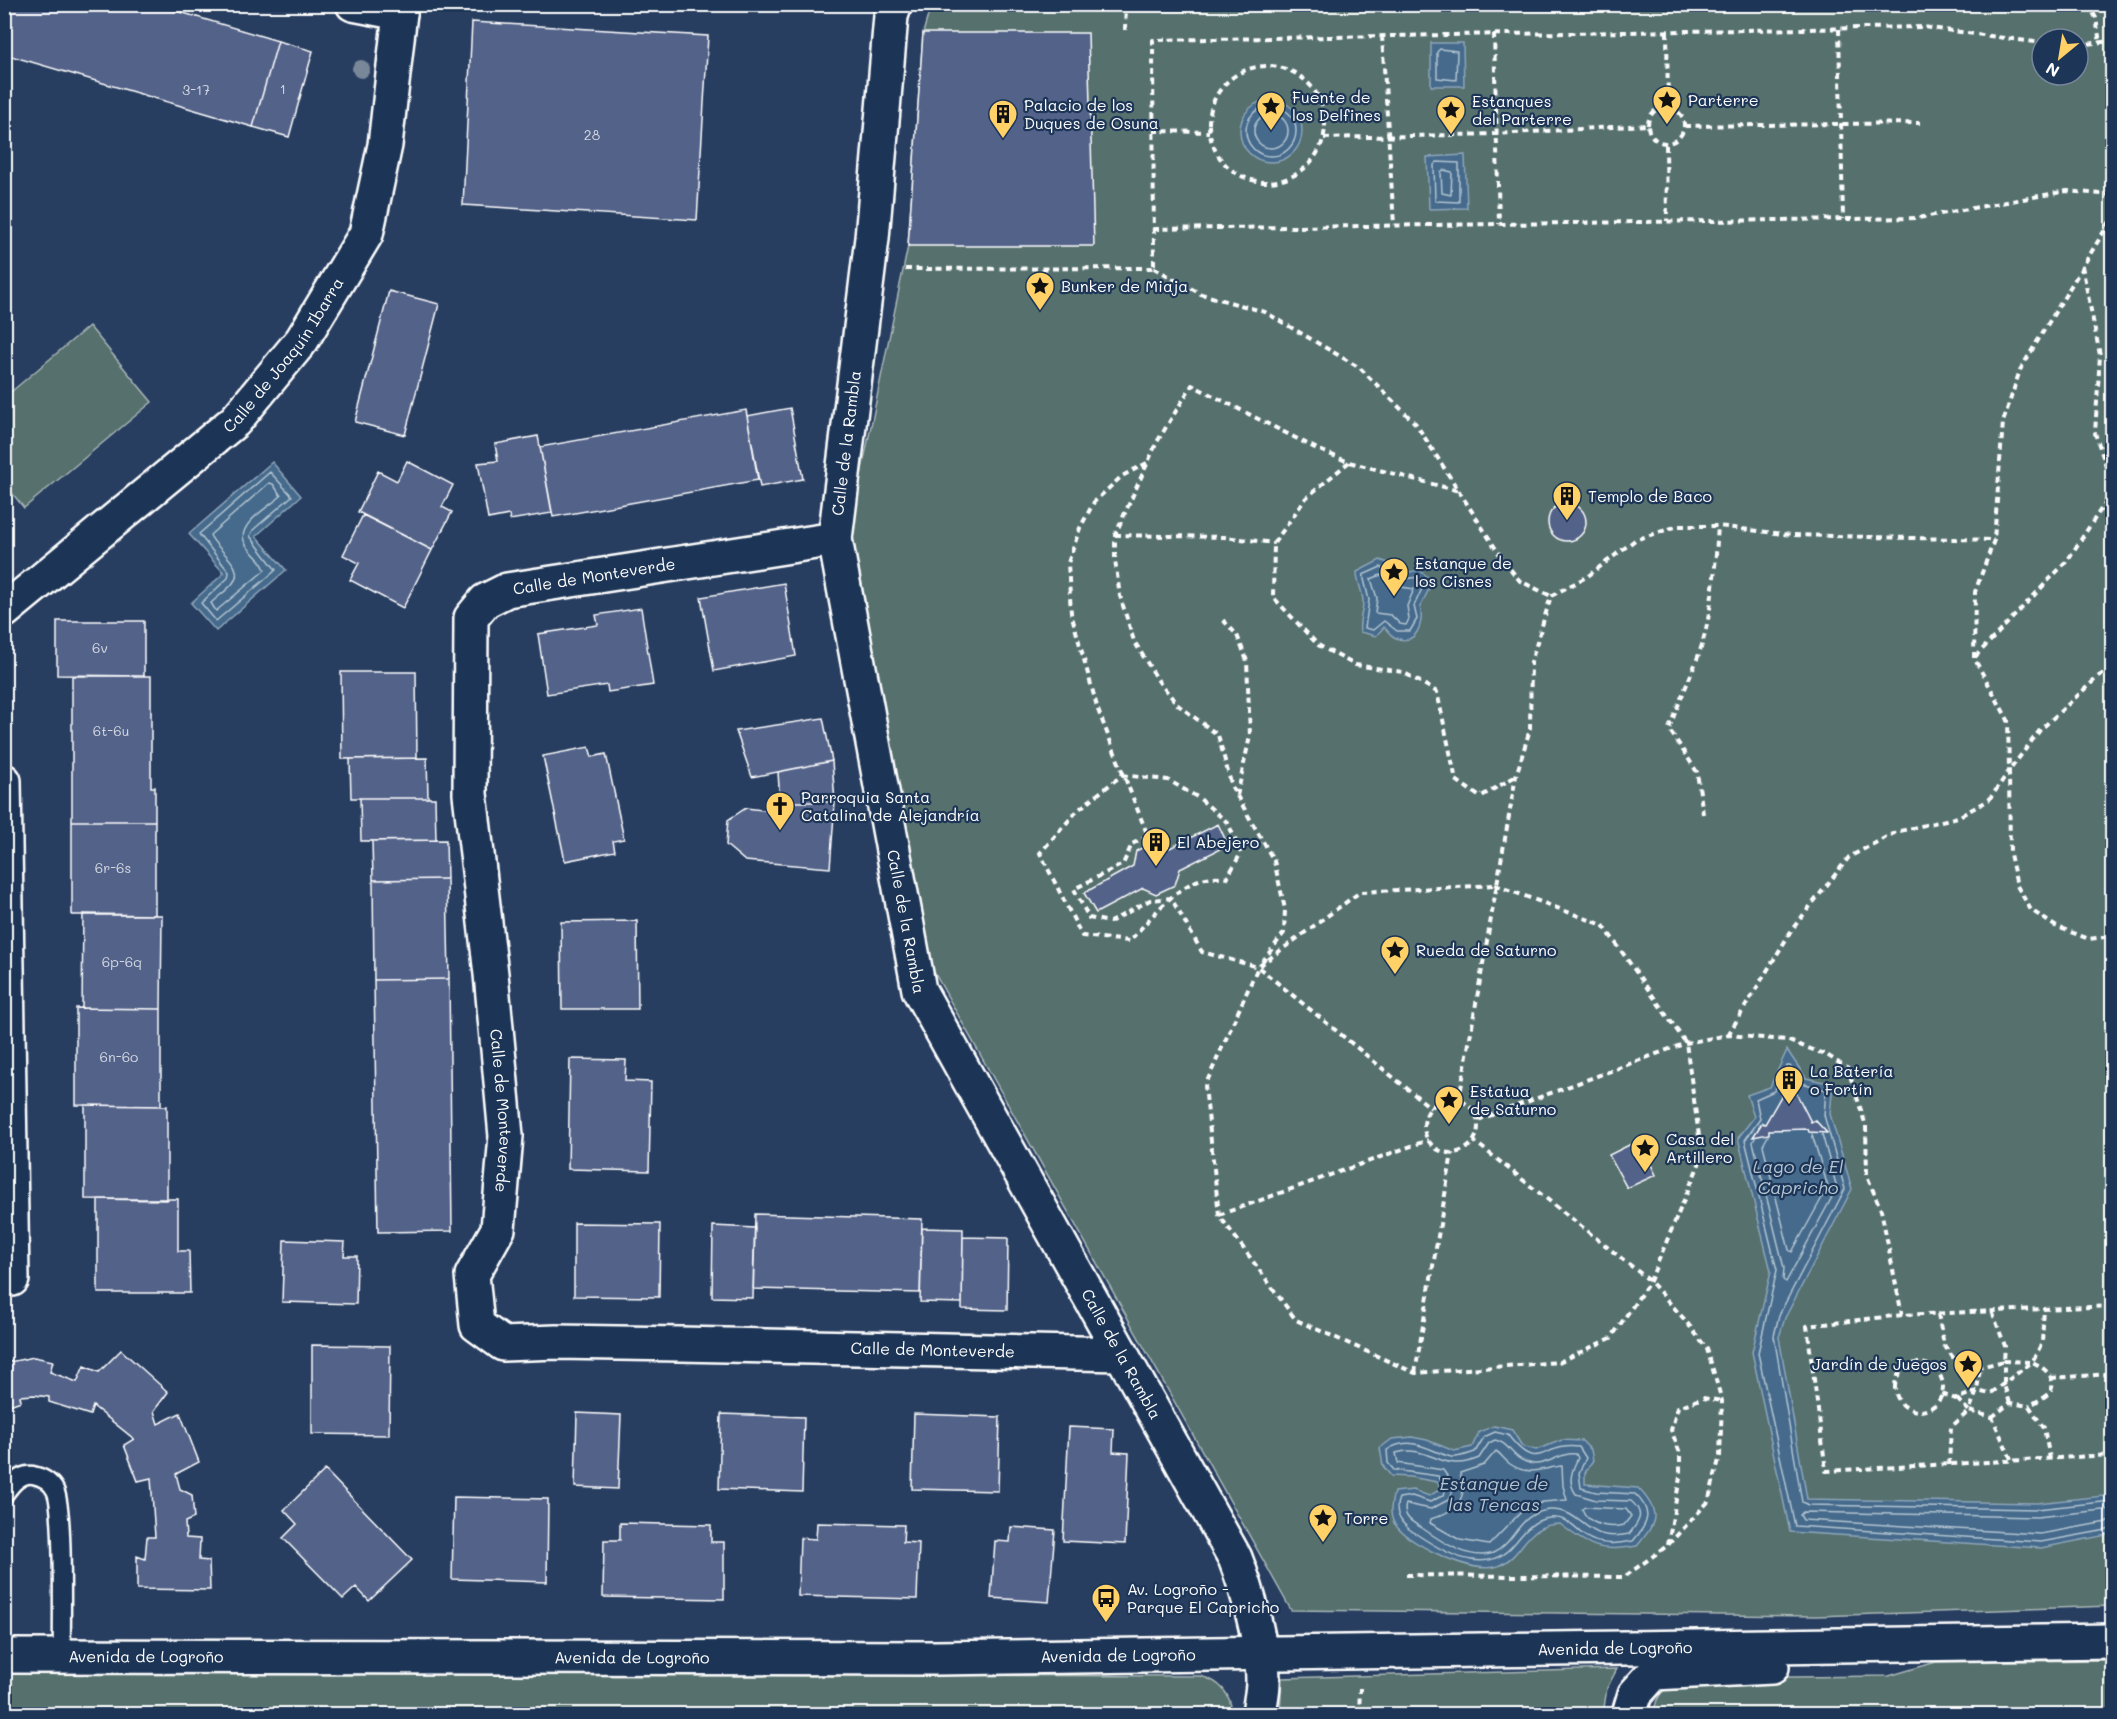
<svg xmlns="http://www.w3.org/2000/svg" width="2117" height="1719" viewBox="0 0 2117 1719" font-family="Mali,sans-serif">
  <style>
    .green { fill: #546f6d; stroke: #aab7b6; stroke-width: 1.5; fill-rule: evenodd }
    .water { fill: #446b8c; stroke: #8fa6ba; stroke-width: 1.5 }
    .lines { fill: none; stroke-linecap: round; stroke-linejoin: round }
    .shore { stroke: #b4c4d1; stroke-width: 1.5 }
    .building { fill: #526289; stroke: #fff; stroke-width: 1.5 }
    .service-casing { stroke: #fff; stroke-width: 21 }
    .minor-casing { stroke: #fff; stroke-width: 38 }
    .secondary-casing { stroke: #fff; stroke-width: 38 }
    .path { stroke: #fff; stroke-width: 4; stroke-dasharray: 6 4.5; stroke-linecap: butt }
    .service { stroke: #1d3557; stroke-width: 16 }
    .minor { stroke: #1d3557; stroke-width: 33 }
    .secondary { stroke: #1d3557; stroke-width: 33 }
    .tree { fill: #798898 }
    .labels { text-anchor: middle; stroke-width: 4.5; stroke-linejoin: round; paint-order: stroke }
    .number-label { font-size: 14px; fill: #d4d8e2 }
    .poi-label { font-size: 16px; fill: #fff; stroke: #1d3557; text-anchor: start }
    .street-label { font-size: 16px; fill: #fff; stroke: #1d3557 }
    .water-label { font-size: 18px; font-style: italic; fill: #b4c4d1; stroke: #1d3557 }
  </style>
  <rect width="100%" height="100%" fill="#283e61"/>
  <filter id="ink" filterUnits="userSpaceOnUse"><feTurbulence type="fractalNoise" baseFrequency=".0167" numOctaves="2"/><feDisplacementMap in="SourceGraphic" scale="12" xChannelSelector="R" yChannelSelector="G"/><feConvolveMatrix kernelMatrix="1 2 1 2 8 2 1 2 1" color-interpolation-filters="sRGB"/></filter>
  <g filter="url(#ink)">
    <!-- green -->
    <path class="green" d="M 931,5 L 2112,5 L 2112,1606 L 1816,1616 L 1291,1610 L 925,956 L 846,548 L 908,246 L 923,33 ZM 2042,39 L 2078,39 L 2078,75 L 2042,75 Z
      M 89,326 L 152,402 L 24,508 L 5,484 L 5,397 Z
      M 2112,1660 L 2112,1714 L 1654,1714 C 1655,1692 1668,1686 1687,1678 L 1889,1676 L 1936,1662 Z
      M 1617,1669 L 1607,1688 L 1603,1714 L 1280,1714 L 1282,1678 Z
      M 5,1673 L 1200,1676 C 1220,1681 1231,1693 1232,1714 L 5,1714 Z"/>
    <!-- water -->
    <path class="water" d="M 1431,43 L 1463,43 L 1464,86 L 1431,86 Z
      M1240 131a31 31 0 1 1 62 0a31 31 0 1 1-62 0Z
      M 1465,155 L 1467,208 L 1429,209 L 1427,157 Z
      M 272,462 L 301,496 L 256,536 L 286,570 L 216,631 L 191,603 L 224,573 L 189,534 Z
      M 1380,560 L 1391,564 L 1401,574 L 1419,570 L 1433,581 L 1420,607 C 1425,624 1415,648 1394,637 C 1390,635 1387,630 1384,627 L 1376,636 L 1360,632 C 1358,620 1363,613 1363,602 C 1363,592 1357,582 1357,572 Z
      M 1787,1050 L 1806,1078 L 1833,1084 L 1830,1114 L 1852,1189 L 1785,1318 L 1779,1337 L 1807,1499 L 2037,1503 L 2112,1495 L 2112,1534 L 2041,1548 L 1790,1532 L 1752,1352 L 1771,1271 L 1738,1138 L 1754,1117 L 1747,1095 L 1770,1087 Z
      M 1494,1426 L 1512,1430 L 1522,1446 L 1536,1450 L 1562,1440 L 1582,1441 L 1591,1450 L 1593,1460 L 1585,1473 L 1585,1484 L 1638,1488 C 1662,1513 1657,1522 1637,1546 C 1599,1553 1589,1546 1560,1524 C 1523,1524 1526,1555 1498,1566 C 1474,1575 1412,1546 1397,1527 C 1388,1517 1391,1504 1394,1492 L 1413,1490 L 1429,1496 L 1441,1489 L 1437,1482 L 1410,1477 L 1391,1476 L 1383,1466 L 1380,1448 L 1392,1439 L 1412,1437 L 1427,1440 L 1454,1451 L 1472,1447 L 1479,1432 Z"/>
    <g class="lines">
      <!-- shore -->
      <path class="shore" d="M 1440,49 L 1457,51 L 1456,80 L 1437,78 L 1437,52 Z
        M1246 131a25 25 0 1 1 50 0a25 25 0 1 1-50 0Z
        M1254 131a17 17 0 1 1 34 0a17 17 0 1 1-34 0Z
        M 1437,162 L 1459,163 L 1459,202 L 1435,201 L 1434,165 Z
        M 1444,170 L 1452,172 L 1451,195 L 1442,193 L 1441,172 Z
        M 270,472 L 292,496 L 253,530 L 250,536 L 276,570 L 216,621 L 201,603 L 228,578 L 229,572 L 199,534 Z
        M 269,483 L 273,484 L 281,496 C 270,506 235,525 245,543 C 250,553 262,559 265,570 L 216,611 L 211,603 C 218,596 227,591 233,583 C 247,566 215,549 210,535 Z
        M 1381,567 L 1399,580 L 1418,577 L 1425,582 L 1414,606 L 1417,619 L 1410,631 L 1397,631 L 1384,621 L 1373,630 L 1365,628 L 1369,600 L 1363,575 Z
        M 1381,575 L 1395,586 L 1414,589 L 1407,606 L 1409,619 L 1406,625 L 1400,624 L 1391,615 L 1375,613 L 1377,598 L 1371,579 Z
        M 1768,1136 L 1763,1145 L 1789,1250 L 1792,1252 L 1828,1187 L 1812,1134
        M 1755,1138 L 1753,1142 L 1784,1268 L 1783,1280 L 1786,1282 L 1837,1188 L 1822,1134
        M 1495,1432 L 1508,1435 C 1539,1476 1542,1442 1579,1447 L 1586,1458 L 1579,1473 L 1581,1488 L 1596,1492 L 1635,1494 C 1653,1511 1649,1523 1633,1541 C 1617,1544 1599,1546 1585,1536 C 1572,1527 1567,1516 1550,1518 C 1533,1519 1524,1532 1514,1544 C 1485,1580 1439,1550 1409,1529 C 1399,1521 1394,1510 1399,1498 L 1412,1496 L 1430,1502 L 1444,1495 L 1446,1488 L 1438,1476 L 1394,1470 L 1388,1463 L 1387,1450 C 1411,1434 1429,1451 1451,1457 C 1458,1458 1468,1454 1475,1452 L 1484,1437 Z
        M 1495,1440 C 1511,1443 1511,1461 1534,1464 C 1549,1465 1560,1452 1576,1454 L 1578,1458 C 1572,1470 1567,1482 1576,1494 L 1596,1500 L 1631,1501 C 1645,1513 1640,1521 1629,1534 C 1583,1544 1585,1509 1550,1510 C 1518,1512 1516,1543 1493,1553 C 1471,1562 1439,1540 1422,1528 C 1412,1522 1402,1517 1406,1504 L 1431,1509 L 1450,1499 L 1454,1486 L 1443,1470 L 1398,1463 L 1396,1453 C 1431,1443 1440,1475 1479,1458 L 1489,1443 Z
        M 1496,1451 C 1501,1454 1504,1460 1510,1464 C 1529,1477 1543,1468 1562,1466 L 1563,1486 L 1567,1500 L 1543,1502 L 1523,1510 L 1489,1545 L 1460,1540 L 1430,1523 L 1431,1519 C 1446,1514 1464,1506 1463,1487 C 1463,1482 1460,1478 1460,1473 L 1484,1465 Z
        M 2112,1501 L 2037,1509 L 1808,1505 L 1802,1502 L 1774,1336 L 1779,1315 L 1845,1189 L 1824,1115 L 1826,1090 L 1802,1083 L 1790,1066 L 1787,1066 L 1774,1091 L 1756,1099 L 1760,1119 L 1745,1140 L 1777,1270 L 1758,1353 L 1795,1526 L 2041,1542 L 2112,1529
        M 1585,1507 L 1626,1509 L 1631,1516 L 1624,1525 C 1609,1529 1588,1525 1582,1509 Z
        M 2112,1509 L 2037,1517 L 1803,1512 L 1800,1515 L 1803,1520 L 2040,1534 L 2112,1521"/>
    </g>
    <!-- building -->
    <path class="building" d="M 4,4 L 153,4 L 278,41 L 253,127 L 4,54 Z
      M 472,22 L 708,36 L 697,220 L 463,205 Z
      M 923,33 L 1088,33 L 1094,246 L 908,246 Z
      M 278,41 L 313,51 L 289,137 L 253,127 Z
      M 389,291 L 439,304 L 405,435 L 355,422 Z
      M 790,408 L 803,479 L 760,487 L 747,416 Z
      M 746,410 L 758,480 L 553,517 L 540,447 Z
      M 538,436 L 552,513 L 510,520 L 509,515 L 488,519 L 478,463 L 498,461 L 495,444 Z
      M 407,461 L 453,485 L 442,507 L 452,512 L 432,550 L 358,512 L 378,471 L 397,481 Z
      M1548 522a19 19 0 1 1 38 0a19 19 0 1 1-38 0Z
      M 363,515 L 432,550 L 403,608 L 350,580 L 359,563 L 343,555 Z
      M 784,583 L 796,656 L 714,671 L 701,597 Z
      M 641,608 L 653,685 L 608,692 L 607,685 L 547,694 L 538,634 L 598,625 L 596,615 Z
      M 57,621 L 144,621 L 144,676 L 57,675 Z
      M 341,672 L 416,672 L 417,758 L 342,759 Z
      M 72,676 L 151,676 L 151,787 L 155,787 L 155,821 L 72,821 Z
      M 823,718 L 832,761 L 752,777 L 736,731 Z
      M 589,747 L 592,757 L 606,754 L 624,839 L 613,841 L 615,851 L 565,861 L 543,756 Z
      M 427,758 L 428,798 L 351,798 L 350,759 Z
      M 832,761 L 835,802 L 780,802 L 778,772 Z
      M 360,798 L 435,798 L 436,840 L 361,841 Z
      M 780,802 L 835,802 L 830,868 L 745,861 L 726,845 L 728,820 L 746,808 L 780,812 Z
      M 72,821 L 155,821 L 155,915 L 72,915 Z
      M 1218,824 L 1228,845 L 1180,869 L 1175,885 L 1156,894 L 1143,888 L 1096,913 L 1084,893 L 1133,866 L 1136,851 L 1155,841 L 1170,848 Z
      M 446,840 L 447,879 L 373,880 L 372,841 Z
      M 447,879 L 449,979 L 374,980 L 373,880 Z
      M 83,914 L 162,915 L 161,1009 L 82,1008 Z
      M 637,921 L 638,1009 L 562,1009 L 561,922 Z
      M 449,979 L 452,1231 L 378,1232 L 374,980 Z
      M 76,1008 L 161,1009 L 161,1106 L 76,1105 Z
      M 570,1059 L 626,1060 L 625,1081 L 651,1082 L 649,1171 L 568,1169 Z
      M 1786,1073 L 1811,1122 L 1815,1120 L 1827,1133 L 1809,1132 L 1808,1129 L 1769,1130 L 1769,1134 L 1753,1137 L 1762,1123 L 1765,1124 L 1784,1091 L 1780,1089 Z
      M 85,1105 L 167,1106 L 167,1200 L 85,1199 Z
      M 1639,1140 L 1656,1175 L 1627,1188 L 1609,1155 Z
      M 98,1199 L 178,1199 L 178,1251 L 189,1251 L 190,1293 L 98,1293 Z
      M 755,1214 L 922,1219 L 920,1293 L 753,1289 Z
      M 574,1223 L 660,1224 L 659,1297 L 574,1296 Z
      M 713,1226 L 755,1228 L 753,1298 L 712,1297 Z
      M 922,1228 L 963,1229 L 962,1303 L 920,1302 Z
      M 963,1237 L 1008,1238 L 1007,1310 L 962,1309 Z
      M 284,1240 L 345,1242 L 344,1256 L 357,1256 L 356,1304 L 282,1302 Z
      M 312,1345 L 390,1346 L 389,1435 L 312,1434 Z
      M 121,1350 L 168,1392 L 154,1411 L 158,1424 L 180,1413 L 199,1462 L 176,1474 L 180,1489 L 192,1495 L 194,1518 L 185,1522 L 186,1538 L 200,1539 L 199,1560 L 209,1561 L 210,1590 L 137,1589 L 137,1556 L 145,1559 L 147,1537 L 155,1537 L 151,1478 L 138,1481 L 124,1445 L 134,1439 L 93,1406 L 90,1415 L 49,1402 L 49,1397 L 34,1395 L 20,1396 L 21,1401 L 4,1407 L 4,1363 L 34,1357 L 53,1361 L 50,1372 L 77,1382 L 84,1366 L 99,1372 Z
      M 577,1413 L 621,1415 L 618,1489 L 575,1487 Z
      M 721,1414 L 804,1417 L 802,1492 L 719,1489 Z
      M 914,1414 L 1000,1417 L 998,1491 L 912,1489 Z
      M 1069,1427 L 1114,1429 L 1113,1452 L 1129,1453 L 1125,1544 L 1063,1541 Z
      M 325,1470 L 412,1560 L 369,1601 L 356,1587 L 343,1599 L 283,1538 L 297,1524 L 284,1510 Z
      M 454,1497 L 548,1499 L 547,1582 L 452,1579 Z
      M 620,1523 L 711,1525 L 711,1542 L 724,1542 L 724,1599 L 603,1597 L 604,1540 L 620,1540 Z
      M 817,1523 L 904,1525 L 903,1542 L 919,1543 L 917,1599 L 798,1596 L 800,1538 L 816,1539 Z
      M 1011,1527 L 1055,1530 L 1049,1602 L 991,1598 L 995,1541 L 1010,1542 Z"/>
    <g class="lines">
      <!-- service casing -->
      <g class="service-casing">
        <path id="service" d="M 4,1495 C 11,1485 20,1473 33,1475 C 43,1477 50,1481 55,1490 C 65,1509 61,1628 62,1657"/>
      </g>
      <!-- minor casing -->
      <g class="minor-casing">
        <g id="minor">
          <path d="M 353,4 L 400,13"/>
          <path id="s1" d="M 895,4 L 891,16 L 872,238 L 835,539 L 919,990 L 1235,1558 C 1248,1591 1263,1645 1263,1682 C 1263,1692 1260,1704 1259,1714"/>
          <path id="s2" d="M 835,539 L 507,590 L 485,601 L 471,618 L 470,794 L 491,974 L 506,1136 L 498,1229 L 472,1275 L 477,1325 L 503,1344 L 556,1342 L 680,1344 L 1122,1354"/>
          <path id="s3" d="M 4,611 L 235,421 L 302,340 L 366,234 L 385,145 L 401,4"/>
          <path d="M 4,781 L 12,1279"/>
        </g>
      </g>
      <!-- secondary casing -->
      <g class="secondary-casing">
        <g id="secondary">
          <path id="s4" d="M 4,1656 L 936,1658 L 2112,1641"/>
          <path d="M 1629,1714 L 1635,1694 L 1654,1673 L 1772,1667"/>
        </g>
      </g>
      <!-- path -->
      <path class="path" d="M 1060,4 L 1065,12
        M 2088,4 L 2096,18 L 2100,43
        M 1839,29 L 1843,219
        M 1125,30 L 1126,4
        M 1667,31 L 1668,107
        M 1494,34 L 1499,224
        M 1382,36 L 1394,225
        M 2078,45 L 2112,41
        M1209 124a58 58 0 1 1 116 0a58 58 0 1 1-116 0Z
        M1648 125a18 18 0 1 1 36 0a18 18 0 1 1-36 0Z
        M 1685,126 L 1920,123
        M 1153,131 L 1209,132
        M 1324,138 L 1496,134 L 1647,125
        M 1666,145 L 1667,221
        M 1153,229 L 1918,218 L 2067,191 L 2112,195
        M 2082,266 L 2100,355 L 2095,433 L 2112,484
        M 1154,268 L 1201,294 L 1265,312 L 1360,368 L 1416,424 L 1503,560 L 1520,581 L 1551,596
        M 905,269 L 1154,268 L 1153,40 L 1923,27 L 2042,43
        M 1349,462 L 1306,498 L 1274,543 L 1273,597 L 1318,645 L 1355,665 L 1403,672 L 1437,692 L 1456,780 L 1480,797 L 1516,776
        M 1147,463 L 1122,476 L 1094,502 L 1080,528 L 1068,563 L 1071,613 L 1098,710 L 1148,836 L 1132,844 L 1123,864 L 1074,889 L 1089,918 L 1110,922 L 1150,900 L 1171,898 L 1202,952 L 1258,967 L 1431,1108
        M 1115,535 L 1224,537 L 1274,543
        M 1223,620 L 1237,635 L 1247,661 L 1250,736 L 1237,796
        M 1975,657 L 2067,561 L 2112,492
        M 2112,668 L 2099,676 L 2040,730 L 2009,771 L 2010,854 L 2017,886 L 2031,910 L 2055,926 L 2089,939 L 2112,936
        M 1122,775 L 1168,780 L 1199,798 L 1228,823 L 1241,853 L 1227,878 C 1186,869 1155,915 1129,941 L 1082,936 L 1040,853 L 1078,810 Z
        M 1703,814 L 1697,772 L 1669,729 C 1678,703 1691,677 1700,651 C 1713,610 1715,568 1718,526
        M 1495,885 L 1603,925 L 1686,1043 L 1702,1157 L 1650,1281 L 1611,1338 L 1559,1362 L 1415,1373 L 1296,1320 L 1219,1215 L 1205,1086 L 1258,967 L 1360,892 Z
        M 1262,962 L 1284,933 L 1285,909 L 1274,861 L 1232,787 L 1218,735 L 1178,705 L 1159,682 L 1134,641 L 1120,596 L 1115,560 L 1115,535 L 1157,442 L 1192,385 L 1317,449 L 1349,462 L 1459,491
        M 1728,1035 L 1793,928 L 1849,857 L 1896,832 L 1958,817 L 1989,800 L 2009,771 L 2008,720 L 1974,658 L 1975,592 L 1994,540 L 2003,422 L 2020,370 L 2112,218
        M1424 1126a27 27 0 1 1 54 0a27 27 0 1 1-54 0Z
        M 1459,1100 L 1516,776 L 1530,729 L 1531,662 L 1551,596 L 1588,576 L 1635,540 L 1678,526 L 1718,526 L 1791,535 L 1994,540
        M 1478,1120 L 1686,1043 L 1728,1035 L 1786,1040 L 1827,1055 L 1848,1069 L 1866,1126 L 1867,1176 L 1881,1210 L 1902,1315
        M 1219,1215 L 1428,1140
        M 2112,1306 L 1902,1315 L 1807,1326 L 1826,1471 L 2112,1455
        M 1938,1314 L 1944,1345 L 1957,1363 L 1980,1367 L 2004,1361 L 2005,1346 L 1992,1311
        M 2112,1354 L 2112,1381
        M1895 1387a24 24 0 1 1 48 0a24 24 0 1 1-48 0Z
        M 1415,1373 L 1452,1153
        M 2051,1378 L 2112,1374
        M 1942,1394 L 1956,1399 L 1977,1391 L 1990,1394 L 2032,1362 C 2042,1366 2059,1378 2050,1392 C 2046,1397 2035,1402 2029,1406
        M 1957,1399 L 1969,1411 L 1977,1391 L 1980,1367
        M 2010,1403 L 2004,1385 L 2004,1361 L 2032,1362 L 2042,1343 L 2044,1308
        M 1992,1417 L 2010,1403 L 2029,1406 L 2044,1428 L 2050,1459
        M 1949,1465 L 1951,1427 L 1969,1411 L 1992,1417 L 2012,1461
        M 1668,1545 L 1680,1477 L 1680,1453 L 1671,1430 L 1678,1407 L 1703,1398 L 1722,1401
        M 1406,1575 L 1624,1577 L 1667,1546 L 1708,1502 L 1720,1456 L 1722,1401 L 1707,1349 L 1685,1320 L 1650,1281 L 1474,1141
        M 1359,1714 L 1360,1688"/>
      <!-- service -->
      <use href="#service" class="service"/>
      <!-- minor -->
      <use href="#minor" class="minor"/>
      <!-- secondary -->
      <use href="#secondary" class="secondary"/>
    </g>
    <!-- trees -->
    <circle class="tree" cx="361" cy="69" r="9"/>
  </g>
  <!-- icons -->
  <defs>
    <g id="sight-pin" transform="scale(1.5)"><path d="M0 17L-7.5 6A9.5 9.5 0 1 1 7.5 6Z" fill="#ffd166" stroke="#1d3557"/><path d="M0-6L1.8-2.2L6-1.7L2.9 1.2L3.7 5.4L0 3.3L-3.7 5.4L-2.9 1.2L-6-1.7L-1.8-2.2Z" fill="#111"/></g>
    <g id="building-pin" transform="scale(1.5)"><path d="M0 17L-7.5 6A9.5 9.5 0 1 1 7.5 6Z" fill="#ffd166" stroke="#1d3557"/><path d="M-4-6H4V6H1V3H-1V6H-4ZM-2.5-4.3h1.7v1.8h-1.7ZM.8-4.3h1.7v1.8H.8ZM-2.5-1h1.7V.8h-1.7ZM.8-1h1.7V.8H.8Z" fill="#111"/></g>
    <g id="church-pin" transform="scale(1.5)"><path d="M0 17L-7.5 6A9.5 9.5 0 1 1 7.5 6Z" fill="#ffd166" stroke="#1d3557"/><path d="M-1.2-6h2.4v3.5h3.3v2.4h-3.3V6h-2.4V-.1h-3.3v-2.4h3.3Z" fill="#111"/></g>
    <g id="bus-pin" transform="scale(1.5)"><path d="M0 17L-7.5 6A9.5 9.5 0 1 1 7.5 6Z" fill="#ffd166" stroke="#1d3557"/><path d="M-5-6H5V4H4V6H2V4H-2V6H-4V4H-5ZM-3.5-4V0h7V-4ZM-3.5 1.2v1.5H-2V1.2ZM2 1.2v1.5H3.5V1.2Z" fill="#111"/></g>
  </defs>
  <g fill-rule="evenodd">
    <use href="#sight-pin" x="1667" y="100"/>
    <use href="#sight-pin" x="1271" y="106"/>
    <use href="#sight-pin" x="1451" y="110"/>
    <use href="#building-pin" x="1003" y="114"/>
    <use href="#sight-pin" x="1040" y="286"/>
    <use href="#building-pin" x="1567" y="496"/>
    <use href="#sight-pin" x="1394" y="572"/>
    <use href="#church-pin" x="780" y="806"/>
    <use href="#building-pin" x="1156" y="842"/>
    <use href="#sight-pin" x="1395" y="950"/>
    <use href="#building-pin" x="1789" y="1080"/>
    <use href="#sight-pin" x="1449" y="1100"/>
    <use href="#sight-pin" x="1645" y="1148"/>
    <use href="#sight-pin" x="1968" y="1364"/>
    <use href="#sight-pin" x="1323" y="1518"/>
    <use href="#bus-pin" x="1106" y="1598"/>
  </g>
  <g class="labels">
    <!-- number labels -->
    <g class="number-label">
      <text x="283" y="94">1</text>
      <text x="196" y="95">3-17</text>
      <text x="592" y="140">28</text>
      <text x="100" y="653">6v</text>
      <text x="111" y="736">6t-6u</text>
      <text x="113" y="873">6r-6s</text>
      <text x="122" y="967">6p-6q</text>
      <text x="119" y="1062">6n-6o</text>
    </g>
    <!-- poi labels -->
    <g class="poi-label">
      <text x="1292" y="103">Fuente de<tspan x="1292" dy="18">los Delfines</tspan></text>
      <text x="1688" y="106">Parterre</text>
      <text x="1472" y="107">Estanques<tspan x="1472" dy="18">del Parterre</tspan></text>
      <text x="1024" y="111">Palacio de los<tspan x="1024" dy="18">Duques de Osuna</tspan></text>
      <text x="1061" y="292">Bunker de Miaja</text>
      <text x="1588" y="502">Templo de Baco</text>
      <text x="1415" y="569">Estanque de<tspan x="1415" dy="18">los Cisnes</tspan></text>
      <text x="801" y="803">Parroquia Santa<tspan x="801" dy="18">Catalina de Alejandría</tspan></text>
      <text x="1177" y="848">El Abejero</text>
      <text x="1416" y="956">Rueda de Saturno</text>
      <text x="1810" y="1077">La Batería<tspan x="1810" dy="18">o Fortín</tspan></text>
      <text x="1470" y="1097">Estatua<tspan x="1470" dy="18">de Saturno</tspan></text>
      <text x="1666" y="1145">Casa del<tspan x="1666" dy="18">Artillero</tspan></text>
      <text x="1947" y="1370" text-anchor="end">Jardín de Juegos</text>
      <text x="1344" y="1524">Torre</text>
      <text x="1127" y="1595">Av. Logroño -<tspan x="1127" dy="18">Parque El Capricho</tspan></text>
    </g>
    <!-- street labels -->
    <g class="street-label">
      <text dy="6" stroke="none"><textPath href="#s3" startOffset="381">Calle de Joaquín Ibarra</textPath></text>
      <text transform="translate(846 443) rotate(-83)" y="6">Calle de la Rambla</text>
      <text transform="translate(594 576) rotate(-9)" y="6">Calle de Monteverde</text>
      <text dy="6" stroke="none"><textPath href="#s1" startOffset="928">Calle de la Rambla</textPath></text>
      <text dy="6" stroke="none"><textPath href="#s2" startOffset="873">Calle de Monteverde</textPath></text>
      <text dy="6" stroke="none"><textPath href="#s2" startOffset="1557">Calle de Monteverde</textPath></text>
      <text dy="6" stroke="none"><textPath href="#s1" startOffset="1414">Calle de la Rambla</textPath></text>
      <text dy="6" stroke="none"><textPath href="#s4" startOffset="1611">Avenida de Logroño</textPath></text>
      <text dy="6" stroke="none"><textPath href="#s4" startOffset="1114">Avenida de Logroño</textPath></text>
      <text dy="6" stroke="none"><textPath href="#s4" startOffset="142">Avenida de Logroño</textPath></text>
      <text dy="6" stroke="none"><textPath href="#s4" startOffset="628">Avenida de Logroño</textPath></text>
    </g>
    <!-- water labels -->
    <g class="water-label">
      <text x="1798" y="1173">Lago de El<tspan x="1798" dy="21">Capricho</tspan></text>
      <text x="1494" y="1490">Estanque de<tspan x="1494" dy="21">las Tencas</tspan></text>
    </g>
  </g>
  <!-- margin -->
  <rect width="2117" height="1719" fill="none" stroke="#1d3557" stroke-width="24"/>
  <rect x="12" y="12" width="2093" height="1695" fill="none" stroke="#fff" stroke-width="2" filter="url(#ink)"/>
  <!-- north arrow -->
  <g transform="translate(2060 57) rotate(210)"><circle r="28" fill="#1d3557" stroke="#77869a" stroke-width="1.5"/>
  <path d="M0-4.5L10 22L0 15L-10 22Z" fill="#ffd166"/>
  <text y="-9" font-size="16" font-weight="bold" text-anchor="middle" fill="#ffffff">N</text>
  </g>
</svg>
